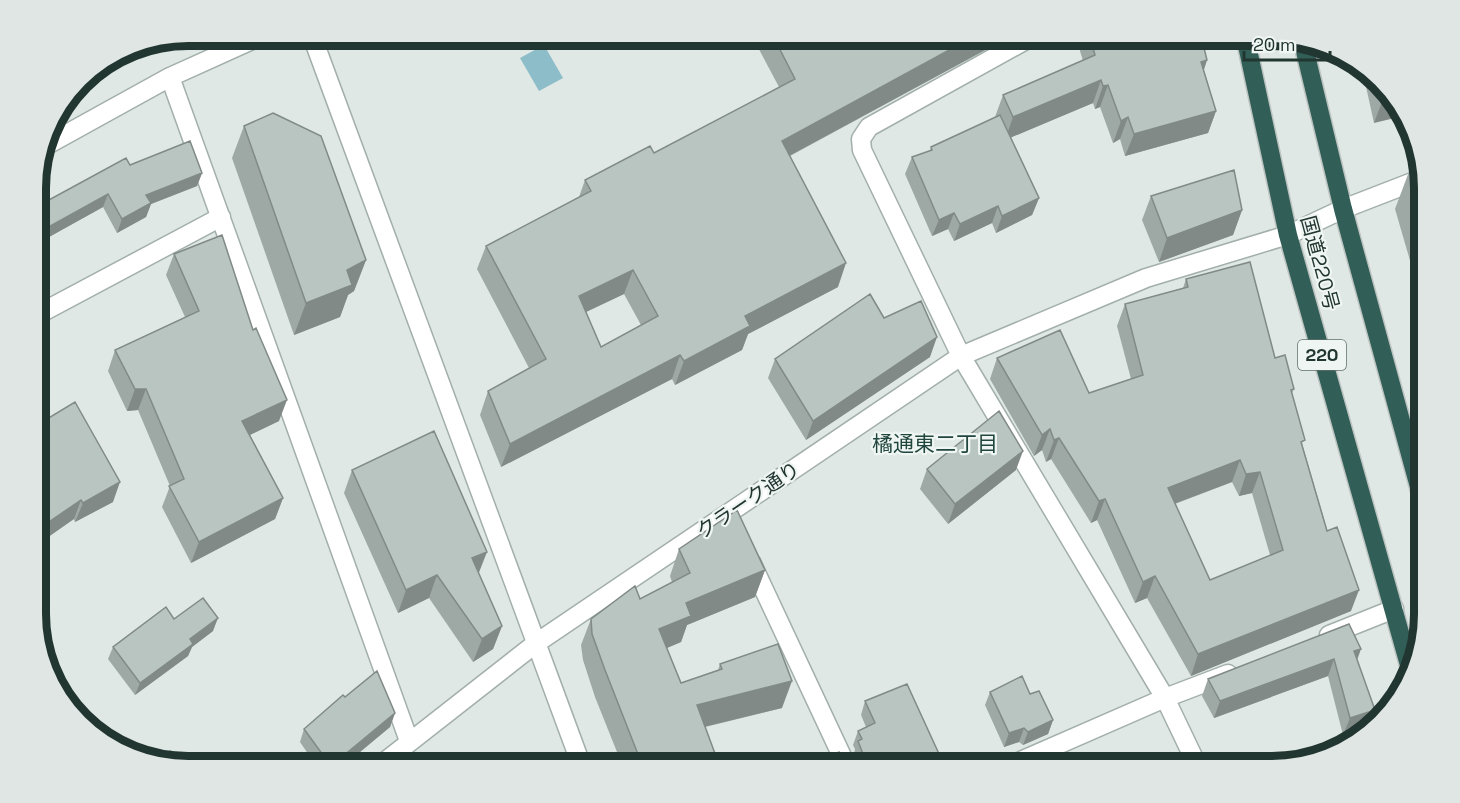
<svg xmlns="http://www.w3.org/2000/svg" width="1460" height="803" viewBox="0 0 1460 803" font-family="'Space Grotesk','Noto Sans JP',sans-serif">
  <style>
    .water { fill: #8cbdc8 }
    .lines { fill: none; stroke-linecap: round; stroke-linejoin: round }
    .minor-casing { stroke: #a3afab; stroke-width: 21 }
    .highway-casing { stroke: #bdc3c1; stroke-width: 21 }
    .minor { stroke: #fff; stroke-width: 18 }
    .highway { stroke: #315f57; stroke-width: 18 }
    .wall { fill: #9ea9a5; fill-rule: evenodd }
    .shaded-wall { fill: #818a86 }
    .building { fill: #b8c5c0; stroke: #818a86; stroke-width: 1.5; fill-rule: evenodd }
    .labels { text-anchor: middle; stroke-width: 4.5; stroke-linejoin: round; paint-order: stroke }
    .shield { fill: #eff5f2; stroke: #606f6b; stroke-width: 1.5 }
    .shield-label { font-size: 18px; font-weight: bold; fill: #223631 }
    .street-label { font-size: 20px; fill: #223631; stroke: #eff5f2 }
    .neighbourhood-label { font-size: 21px; fill: #20463e; stroke: #eff5f2 }
    .rim { fill: none; stroke: #223631; stroke-width: 8 }
  </style>
  <rect width="100%" height="100%" fill="#dfe8e4"/>
  <!-- water -->
  <path class="water" d="M 544,45 L 563,78 L 539,91 L 520,58 Z"/>
  <g class="lines">
    <!-- minor casing -->
    <g class="minor-casing">
      <path id="minor" d="M 312,36 L 582,767
        M 1033,36 L 869,127 L 861,139 L 862,150 L 961,356 L 1165,698 L 1198,767
        M 170,77 L 409,741
        M 45,146 L 170,77 L 261,36
        M 37,315 L 221,217
        M 751,562 L 847,767
        M 1329,635 L 1394,609
        M 378,767 L 535,644 L 961,356 L 1146,278 L 1288,235 L 1343,209 L 1423,178
        M 1007,767 L 1165,698 L 1228,674"/>
    </g>
    <!-- highway casing -->
    <g class="highway-casing">
      <path id="highway" d="M 1245,36 L 1288,235 L 1411,672
        M 1303,43 L 1343,209 L 1424,505"/>
    </g>
    <!-- minor -->
    <use href="#minor" class="minor"/>
    <!-- highway -->
    <use href="#highway" class="highway"/>
  </g>
  <!-- wall -->
  <path class="wall" d="M 752,36 L 1002,36 L 1000,42 L 790,156 L 838,287 L 748,334 L 742,350 L 675,385 L 672,379 L 501,467 L 480,415 L 488,391 L 529,368 L 477,269 L 486,246 L 579,197 L 585,180 L 654,153 L 779,87 ZM 624,294 L 641,325 L 601,347 L 586,312 Z
    M 1081,36 L 1201,36 L 1207,60 L 1204,70 L 1216,111 L 1208,133 L 1125,156 L 1120,139 L 1113,143 L 1100,107 L 1095,109 L 1093,103 L 1011,137 L 1039,198 L 1032,215 L 996,233 L 992,223 L 954,241 L 948,229 L 932,236 L 905,174 L 912,157 L 930,151 L 931,147 L 995,117 L 1003,95 L 1083,61 L 1078,44 Z
    M 1363,73 L 1398,104 L 1374,123 Z
    M 244,126 L 366,260 L 354,291 L 348,295 L 340,317 L 294,335 L 232,158 Z
    M 130,165 L 202,173 L 197,186 L 151,204 L 146,217 L 117,233 L 103,207 L 40,242 L 36,236 L 36,207 Z
    M 1410,169 L 1423,169 L 1423,261 L 1411,264 L 1395,209 Z
    M 1151,196 L 1242,210 L 1233,235 L 1159,262 L 1142,220 Z
    M 174,254 L 279,421 L 250,435 L 283,498 L 275,519 L 191,563 L 162,507 L 170,486 L 138,410 L 127,411 L 108,371 L 115,350 L 185,317 L 166,275 Z
    M 1186,279 L 1275,358 L 1294,389 L 1292,393 L 1303,447 L 1351,611 L 1191,676 L 1147,598 L 1135,603 L 1097,520 L 1091,523 L 1051,459 L 1046,462 L 1042,450 L 1034,456 L 990,379 L 997,358 L 1089,393 L 1131,379 L 1117,326 L 1125,304 L 1183,288 ZM 1232,482 L 1239,496 L 1252,493 L 1270,555 L 1210,580 L 1175,504 Z
    M 884,318 L 930,357 L 806,440 L 768,378 L 775,359 Z
    M 37,425 L 113,502 L 75,522 Z
    M 927,469 L 1016,470 L 948,524 L 920,489 Z
    M 352,470 L 479,573 L 502,626 L 493,649 L 473,662 L 429,598 L 398,613 L 344,493 Z
    M 679,549 L 765,570 L 755,597 L 687,625 L 681,642 L 667,648 L 681,683 L 718,670 L 720,664 L 782,708 L 705,727 L 720,767 L 623,767 L 595,697 L 583,660 L 581,645 L 591,619 L 640,599 L 672,582 L 670,576 Z
    M 174,619 L 213,631 L 192,647 L 188,656 L 135,695 L 108,659 L 113,647 Z
    M 1349,624 L 1357,660 L 1375,710 L 1369,727 L 1343,735 L 1328,676 L 1214,718 L 1202,696 L 1208,679 Z
    M 990,692 L 1030,694 L 1053,720 L 1048,734 L 1023,745 L 1019,742 L 1004,747 L 985,705 Z
    M 345,697 L 395,713 L 390,727 L 342,767 L 317,767 L 300,742 L 304,729 Z
    M 865,701 L 945,767 L 811,767 L 846,763 L 851,765 L 856,762 L 854,754 L 855,749 L 853,745 L 858,731 L 866,727 L 861,715 Z"/>
  <!-- shaded-wall -->
  <path class="shaded-wall" d="M 975,36 L 1002,36 L 1000,42 L 774,164 L 782,141 Z
    M 1207,60 L 1199,83 L 1201,62 Z
    M 1101,80 L 1093,103 L 1005,140 L 1013,117 Z
    M 1108,85 L 1100,107 L 1095,109 L 1103,86 Z
    M 1389,95 L 1398,104 L 1403,116 L 1374,123 L 1384,96 Z
    M 1216,111 L 1208,133 L 1125,156 L 1134,134 Z
    M 1128,117 L 1120,139 L 1113,143 L 1121,121 Z
    M 202,173 L 197,186 L 151,204 L 146,217 L 117,233 L 122,219 L 146,195 Z
    M 108,194 L 103,207 L 40,242 L 45,229 Z
    M 1039,198 L 1032,215 L 996,233 L 1002,216 Z
    M 998,206 L 992,223 L 954,241 L 960,224 Z
    M 1242,210 L 1233,235 L 1159,262 L 1167,238 Z
    M 954,213 L 948,229 L 932,236 L 939,220 Z
    M 1423,231 L 1423,261 L 1411,264 Z
    M 366,260 L 354,291 L 348,295 L 340,317 L 294,335 L 306,303 L 347,270 Z
    M 846,263 L 838,287 L 748,334 L 742,350 L 675,385 L 684,361 L 745,316 Z
    M 633,270 L 624,294 L 571,319 L 579,296 Z
    M 937,337 L 930,357 L 806,440 L 813,421 Z
    M 680,355 L 672,379 L 501,467 L 510,444 Z
    M 135,389 L 146,389 L 138,410 L 127,411 Z
    M 287,400 L 279,421 L 235,442 L 242,421 Z
    M 1050,429 L 1042,450 L 1034,456 L 1042,435 Z
    M 1059,438 L 1051,459 L 1046,462 L 1054,440 Z
    M 1023,451 L 1016,470 L 948,524 L 955,504 Z
    M 1240,460 L 1232,482 L 1160,509 L 1168,488 Z
    M 1260,472 L 1252,493 L 1239,496 L 1246,474 Z
    M 120,482 L 113,502 L 75,522 L 83,503 Z
    M 283,498 L 275,519 L 191,563 L 199,542 Z
    M 1105,499 L 1097,520 L 1091,523 L 1099,501 Z
    M 81,500 L 74,519 L 37,545 L 37,530 Z
    M 487,552 L 478,575 L 472,558 Z
    M 765,570 L 755,597 L 687,625 L 681,642 L 650,655 L 659,629 L 686,603 Z
    M 437,575 L 429,598 L 398,613 L 406,590 Z
    M 1155,576 L 1147,598 L 1135,603 L 1143,582 Z
    M 1359,590 L 1351,611 L 1191,676 L 1198,654 Z
    M 218,618 L 213,631 L 192,647 L 188,656 L 135,695 L 140,683 L 190,639 Z
    M 47,625 L 42,638 L 39,640 L 37,635 L 37,631 Z
    M 502,626 L 493,649 L 473,662 L 482,639 Z
    M 1361,649 L 1355,666 L 1354,651 Z
    M 1334,659 L 1328,676 L 1214,718 L 1220,701 Z
    M 792,681 L 782,708 L 687,731 L 697,705 Z
    M 1375,710 L 1369,727 L 1343,735 L 1350,718 Z
    M 395,713 L 390,727 L 342,767 L 331,767 Z
    M 1053,720 L 1048,734 L 1023,745 L 1028,732 Z
    M 1024,728 L 1019,742 L 1004,747 L 1009,733 Z"/>
  <!-- building -->
  <path class="building" d="M 773,36 L 975,36 L 782,141 L 846,263 L 745,316 L 750,326 L 684,361 L 680,355 L 510,444 L 488,391 L 546,359 L 486,246 L 591,191 L 585,180 L 650,146 L 654,153 L 795,79 ZM 633,270 L 658,316 L 601,347 L 579,296 Z
    M 1090,36 L 1201,36 L 1207,60 L 1201,62 L 1216,111 L 1134,134 L 1128,117 L 1121,121 L 1108,85 L 1103,86 L 1101,80 L 1013,117 L 1003,95 L 1095,55 Z
    M 1382,90 L 1389,95 L 1384,96 Z
    M 273,113 L 321,136 L 366,260 L 347,270 L 352,285 L 306,303 L 244,126 Z
    M 1000,115 L 1039,198 L 1002,216 L 998,206 L 960,224 L 954,213 L 939,220 L 912,157 L 932,150 L 931,147 Z
    M 190,141 L 202,173 L 146,195 L 151,203 L 122,219 L 108,194 L 45,229 L 36,213 L 36,207 L 126,158 L 130,165 Z
    M 1421,165 L 1423,169 L 1423,214 L 1410,169 Z
    M 1234,170 L 1242,210 L 1167,238 L 1151,196 Z
    M 222,235 L 253,330 L 256,328 L 287,400 L 242,421 L 283,498 L 199,542 L 169,486 L 184,479 L 146,389 L 135,389 L 115,350 L 199,311 L 174,254 Z
    M 1250,262 L 1275,358 L 1285,355 L 1294,389 L 1291,390 L 1305,440 L 1301,442 L 1327,531 L 1337,527 L 1359,590 L 1198,654 L 1155,576 L 1143,582 L 1105,499 L 1099,501 L 1059,438 L 1054,440 L 1050,429 L 1042,435 L 997,358 L 1060,330 L 1089,393 L 1143,375 L 1125,304 L 1188,287 L 1186,279 ZM 1240,460 L 1246,474 L 1260,472 L 1283,550 L 1210,580 L 1168,488 Z
    M 870,294 L 884,318 L 921,301 L 937,337 L 813,421 L 775,359 Z
    M 75,402 L 120,482 L 83,503 L 81,500 L 37,530 L 37,425 Z
    M 999,411 L 1023,451 L 955,504 L 927,469 Z
    M 434,431 L 487,552 L 472,558 L 502,626 L 482,639 L 437,575 L 406,590 L 352,470 Z
    M 737,510 L 765,570 L 686,603 L 691,616 L 659,629 L 681,683 L 722,669 L 720,664 L 778,644 L 792,681 L 697,705 L 720,767 L 643,767 L 605,670 L 592,634 L 591,619 L 635,586 L 640,599 L 690,573 L 679,549 Z
    M 203,598 L 218,618 L 190,639 L 193,644 L 140,683 L 113,647 L 166,607 L 174,619 Z
    M 37,611 L 47,625 L 37,631 Z
    M 1349,624 L 1361,649 L 1354,651 L 1375,710 L 1350,718 L 1334,659 L 1220,701 L 1208,679 Z
    M 377,671 L 395,713 L 331,766 L 304,729 L 343,695 L 345,697 Z
    M 1022,676 L 1030,694 L 1039,691 L 1053,720 L 1028,732 L 1024,728 L 1009,733 L 990,692 Z
    M 907,684 L 945,767 L 811,767 L 839,752 L 846,763 L 851,765 L 861,760 L 863,754 L 858,741 L 862,739 L 858,731 L 875,723 L 865,701 Z
    M 170,751 L 179,765 L 158,760 Z"/>
  <g class="labels">
    <!-- shield labels -->
    <rect class="shield" x="1298" y="340" width="48" height="30" rx="4.5"/>
    <g class="shield-label">
      <text x="1322" y="361">220</text>
    </g>
    <!-- street labels -->
    <g class="street-label">
      <text transform="translate(1320 263) rotate(75)" y="7">国道220号</text>
      <text transform="translate(748 500) rotate(-34)" y="7">クラーク通り</text>
    </g>
    <!-- neighbourhood labels -->
    <g class="neighbourhood-label">
      <text x="935" y="451">橘通東二丁目</text>
    </g>
  </g>
  <!-- crop -->
  <path d="M0 0H1460V803H0ZM188 46H1272A142 142 0 0 1 1414 188V614A142 142 0 0 1 1272 756H188A142 142 0 0 1 46 614V188A142 142 0 0 1 188 46Z" fill="#dfe6e3" fill-rule="evenodd"/>
  <path class="rim" d="M188 46H1272A142 142 0 0 1 1414 188V614A142 142 0 0 1 1272 756H188A142 142 0 0 1 46 614V188A142 142 0 0 1 188 46Z"/>
  <!-- scale -->
  <path d="M1244 51v9h86v-9" fill="none" stroke="#223631" stroke-width="3"/>
  <text x="1253" y="51" font-size="18" fill="#223631" stroke="#eff5f2" stroke-width="4.5" paint-order="stroke">20 m</text>
</svg>
